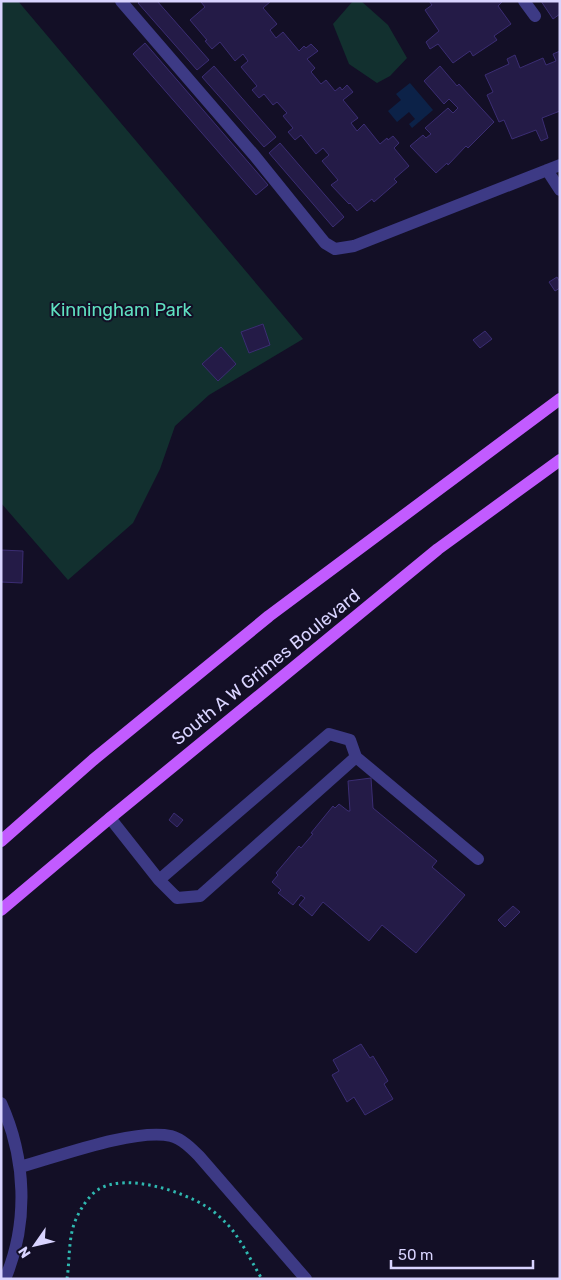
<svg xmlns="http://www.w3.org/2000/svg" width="561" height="1280" viewBox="0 0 561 1280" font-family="Rubik,sans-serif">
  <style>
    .green { fill: #12302f }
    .water { fill: #0c2248 }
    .building { fill: #241b47; stroke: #3b2d73 }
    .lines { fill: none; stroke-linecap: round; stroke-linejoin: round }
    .path { stroke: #2fb8b0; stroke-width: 3; stroke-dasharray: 2.5 4; stroke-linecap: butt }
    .minor { stroke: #3d3a85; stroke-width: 12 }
    .major { stroke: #c25bff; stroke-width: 12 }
    .labels { text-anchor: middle; stroke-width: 4; stroke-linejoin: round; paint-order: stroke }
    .park-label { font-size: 18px; fill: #5fe0c0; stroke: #130f26 }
    .street-label { font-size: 18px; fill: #d9d4ff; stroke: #130f26 }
  </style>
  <rect width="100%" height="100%" fill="#130f26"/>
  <!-- green -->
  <path class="green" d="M 1,1 L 18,1 L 303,339 L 209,395 L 175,426 L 160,469 L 133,523 L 68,580 L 1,503 Z
    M 353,1 L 361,1 L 388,25 L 407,58 L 390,76 L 377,83 L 349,64 L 333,24 Z"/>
  <!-- water -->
  <path class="water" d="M 410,83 L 433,110 L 412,128 L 409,124 L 415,119 L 409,112 L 397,122 L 388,111 L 401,100 L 396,94 Z"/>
  <!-- building -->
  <path class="building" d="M 140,1 L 157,1 L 209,60 L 197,70 L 138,3 Z
    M 202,1 L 271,1 L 263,8 L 277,24 L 270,30 L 276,38 L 283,32 L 299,51 L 304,46 L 306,48 L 311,44 L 318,51 L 307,59 L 315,68 L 311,72 L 321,84 L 326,80 L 335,91 L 340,87 L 342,90 L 347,85 L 353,92 L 343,100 L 358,118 L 351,123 L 357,131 L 364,124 L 380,144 L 387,138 L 388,140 L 393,136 L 399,143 L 394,148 L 409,166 L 394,179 L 397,182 L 374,202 L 372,199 L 357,211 L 350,203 L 349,204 L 331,185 L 338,180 L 322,161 L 329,155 L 323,148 L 316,154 L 301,135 L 295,140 L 288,132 L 293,128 L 283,116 L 287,113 L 277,102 L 273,105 L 264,94 L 259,98 L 252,90 L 257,86 L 241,67 L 248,61 L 243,54 L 235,61 L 220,42 L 212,49 L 205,41 L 207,40 L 190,20 L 205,7 L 201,2 Z
    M 429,1 L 503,1 L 498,6 L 511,24 L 494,36 L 497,40 L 473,56 L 470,51 L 453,63 L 438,44 L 430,49 L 426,42 L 439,31 L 425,10 L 432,5 Z
    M 541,1 L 560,1 L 560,14 L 553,19 Z
    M 145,43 L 268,185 L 256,195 L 133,54 Z
    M 560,51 L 560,111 L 542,118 L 548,138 L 541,141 L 536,130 L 512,139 L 504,120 L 499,122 L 487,95 L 493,92 L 485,75 L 509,64 L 507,59 L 515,55 L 520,68 L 543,58 L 546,65 L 556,61 L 553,54 Z
    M 214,66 L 276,137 L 264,147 L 202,77 Z
    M 440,66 L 457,86 L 459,84 L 494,122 L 468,148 L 466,146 L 448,165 L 447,163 L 436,173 L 410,146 L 423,135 L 426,138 L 431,134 L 425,128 L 448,108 L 453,113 L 458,108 L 449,99 L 444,104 L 424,81 Z
    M 280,143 L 344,217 L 333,227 L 269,153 Z
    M 557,277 L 560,282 L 560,288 L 555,291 L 549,282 Z
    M 263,324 L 270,345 L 249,353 L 241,332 Z
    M 485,331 L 492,339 L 480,348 L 473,340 Z
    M 221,347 L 236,364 L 218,381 L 202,364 Z
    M 1,550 L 23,551 L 22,583 L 1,582 Z
    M 371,778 L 373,808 L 437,861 L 432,867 L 465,895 L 416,953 L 382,925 L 369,941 L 323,902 L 312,916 L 299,905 L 305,898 L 301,895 L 293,905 L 278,893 L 281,890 L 272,882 L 278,875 L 276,873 L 299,846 L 301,848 L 313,834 L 311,833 L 333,806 L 335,808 L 339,804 L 348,811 L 350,811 L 348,781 Z
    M 174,813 L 183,820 L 177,827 L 169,820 Z
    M 513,906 L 520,912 L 505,927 L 498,920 Z
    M 361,1044 L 370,1058 L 373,1056 L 388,1081 L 384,1084 L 393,1099 L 365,1115 L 354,1097 L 347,1102 L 332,1075 L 339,1071 L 333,1060 Z"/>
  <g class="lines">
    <!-- path -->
    <path class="path" d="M 67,1279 C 70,1259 68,1237 76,1219 C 81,1208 89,1195 99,1189 C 127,1173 182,1191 207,1207 C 214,1211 221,1218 227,1224 C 240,1237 252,1263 262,1279"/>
    <!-- minor -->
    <path class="minor" d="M 121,1 L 254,155 L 325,243 L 335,249 L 354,246 L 560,165
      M 524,1 L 535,16
      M 547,170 L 560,190
      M 356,757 L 478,859
      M 110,818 L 159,880 L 177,898 L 200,896 L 356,757 L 350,740 L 329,734 L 159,880
      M 1,1103 C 26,1158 29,1223 5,1279
      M 20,1167 C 57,1157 134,1128 171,1136 C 182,1139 191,1148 199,1156 L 306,1279"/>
    <!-- major -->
    <path class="major" d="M 1,841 L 93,760 L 269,616 L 560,399
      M 1,910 L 110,818 L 438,549 L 560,460"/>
  </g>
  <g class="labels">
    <!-- park labels -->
    <g class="park-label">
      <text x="121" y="316">Kinningham Park</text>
    </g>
    <!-- street labels -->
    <g class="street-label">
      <text transform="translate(266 667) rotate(-39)" y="6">South A W Grimes Boulevard</text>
    </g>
  </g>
  <!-- border -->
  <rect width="561" height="1280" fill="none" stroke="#d9d4ff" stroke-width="5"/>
  <!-- north arrow -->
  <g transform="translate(35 1245) rotate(236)" stroke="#130f26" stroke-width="4" paint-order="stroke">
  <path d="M0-4L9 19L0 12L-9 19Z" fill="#d9d4ff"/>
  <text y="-8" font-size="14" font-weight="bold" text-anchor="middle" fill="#d9d4ff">N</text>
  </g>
  <!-- scale -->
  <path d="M391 1260v8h142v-8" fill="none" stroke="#d9d4ff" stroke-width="2.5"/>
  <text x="398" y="1260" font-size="15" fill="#d9d4ff" stroke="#130f26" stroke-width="4" paint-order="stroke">50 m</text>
</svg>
